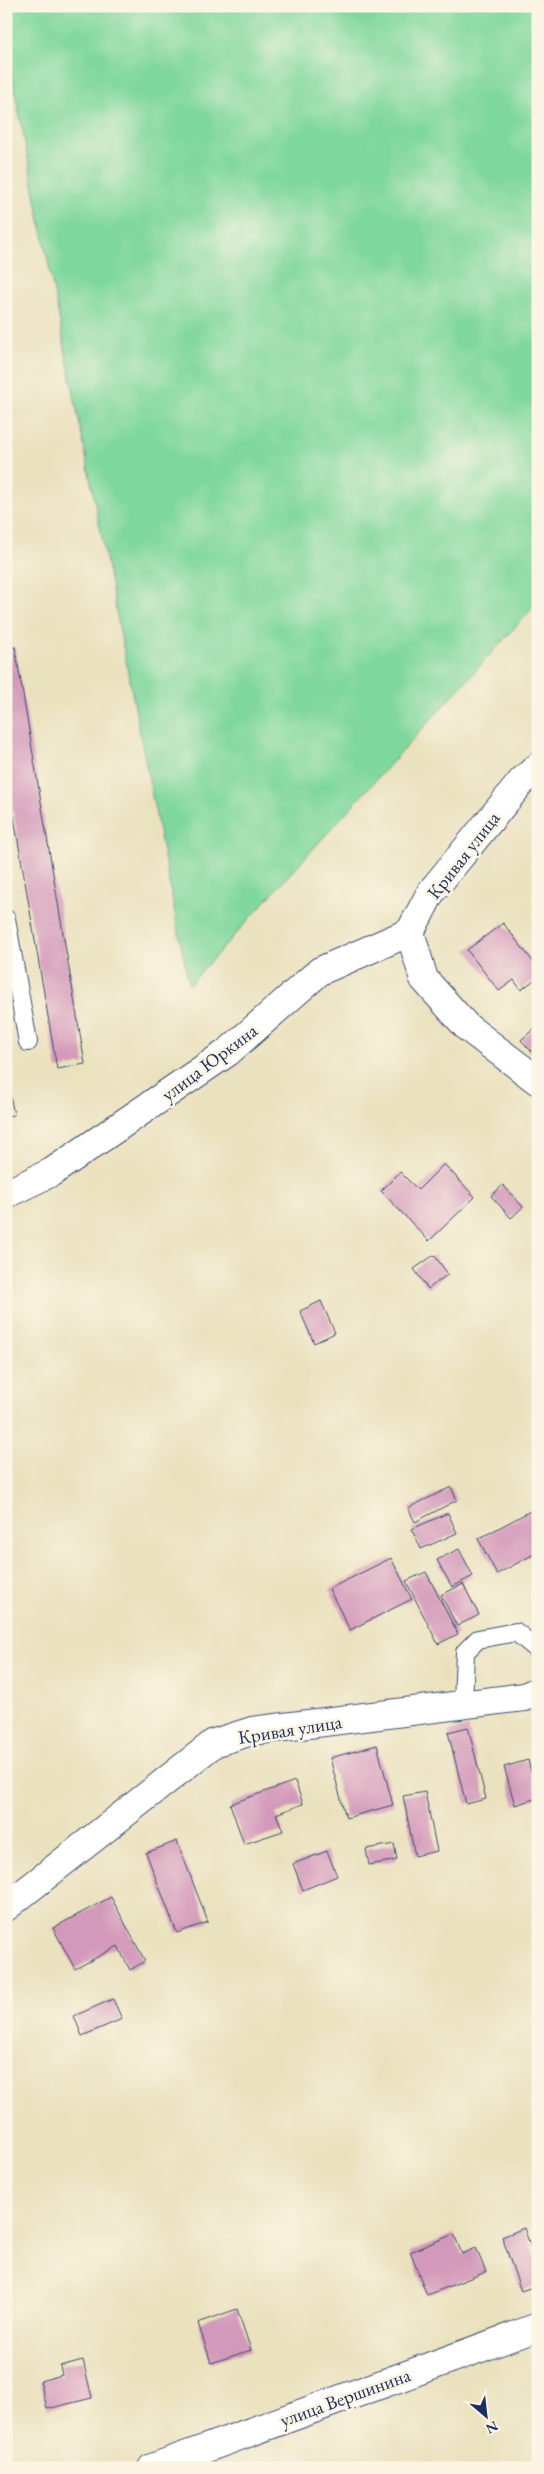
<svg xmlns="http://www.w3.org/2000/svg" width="544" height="2474" viewBox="0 0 544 2474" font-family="'EB Garamond',serif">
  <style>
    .green { fill: #7ed79c; stroke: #4c837d }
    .building { fill: #d399ba }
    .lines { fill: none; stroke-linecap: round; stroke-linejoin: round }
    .lane-casing { stroke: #3a4a6c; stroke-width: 20 }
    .street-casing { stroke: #3a4a6c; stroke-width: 30 }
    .lane { stroke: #fff; stroke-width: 18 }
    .street { stroke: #fff; stroke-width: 28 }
    .labels { text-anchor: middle; stroke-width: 5; stroke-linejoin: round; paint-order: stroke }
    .street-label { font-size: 19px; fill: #1b2f5e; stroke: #fcf5e5 }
  </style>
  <rect width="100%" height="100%" fill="#fcf5e5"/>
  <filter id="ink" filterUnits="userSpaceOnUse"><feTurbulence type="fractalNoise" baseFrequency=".02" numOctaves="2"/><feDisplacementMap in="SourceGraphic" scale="10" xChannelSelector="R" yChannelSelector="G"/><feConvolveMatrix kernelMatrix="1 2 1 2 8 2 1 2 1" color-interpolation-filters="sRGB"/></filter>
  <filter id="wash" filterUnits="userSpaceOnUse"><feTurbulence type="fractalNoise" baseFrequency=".0096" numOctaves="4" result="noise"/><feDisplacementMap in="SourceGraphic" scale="20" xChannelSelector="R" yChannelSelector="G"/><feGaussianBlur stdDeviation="1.12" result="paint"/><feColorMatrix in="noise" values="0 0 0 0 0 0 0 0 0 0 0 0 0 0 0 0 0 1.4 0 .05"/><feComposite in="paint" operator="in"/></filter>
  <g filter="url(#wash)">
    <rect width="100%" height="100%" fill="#eae1be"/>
    <!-- green -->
    <path class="green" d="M 6,6 L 538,6 L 538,602 L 189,985 L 6,46 Z"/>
    <g id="blocks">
      <!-- building -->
      <path class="building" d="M 15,647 L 85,1064 L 57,1069 L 6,771 L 6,648 Z
        M 503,923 L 538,968 L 538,977 L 521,990 L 514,980 L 499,991 L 467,950 Z
        M 538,1025 L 538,1059 L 521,1040 Z
        M 6,1074 L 14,1115 L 6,1116 Z
        M 444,1164 L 475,1197 L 429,1241 L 381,1191 L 400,1172 L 418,1190 Z
        M 503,1185 L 523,1207 L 511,1218 L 491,1196 Z
        M 434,1255 L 448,1274 L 428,1289 L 414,1269 Z
        M 321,1301 L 335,1333 L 314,1343 L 300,1311 Z
        M 538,1394 L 538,1405 L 533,1397 Z
        M 451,1487 L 457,1500 L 415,1522 L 408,1508 Z
        M 538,1507 L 538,1552 L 497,1574 L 478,1539 Z
        M 448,1513 L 457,1533 L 421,1549 L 412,1529 Z
        M 459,1549 L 473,1576 L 452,1587 L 437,1560 Z
        M 391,1558 L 412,1599 L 350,1630 L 329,1589 Z
        M 426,1572 L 458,1634 L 438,1644 L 406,1581 Z
        M 463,1584 L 479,1615 L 457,1626 L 441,1595 Z
        M 468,1727 L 486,1799 L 466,1804 L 448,1732 Z
        M 377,1745 L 393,1805 L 346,1818 L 330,1758 Z
        M 528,1760 L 538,1798 L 515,1805 L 504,1767 Z
        M 295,1781 L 303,1804 L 276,1814 L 283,1831 L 244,1844 L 230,1804 Z
        M 425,1792 L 437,1851 L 415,1856 L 403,1796 Z
        M 177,1841 L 208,1922 L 177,1933 L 146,1853 Z
        M 394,1844 L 397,1860 L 369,1865 L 366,1849 Z
        M 327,1851 L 337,1876 L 303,1890 L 293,1864 Z
        M 111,1897 L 145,1961 L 130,1970 L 118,1946 L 75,1969 L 53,1928 Z
        M 113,1999 L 122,2019 L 82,2036 L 74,2016 Z
        M 524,2228 L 538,2267 L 538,2285 L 521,2291 L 502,2237 Z
        M 454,2234 L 462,2254 L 476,2248 L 486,2272 L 427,2295 L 410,2252 Z
        M 237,2309 L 251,2350 L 211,2363 L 198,2323 Z
        M 83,2360 L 92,2398 L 47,2409 L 40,2381 L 62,2375 L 60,2366 Z"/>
    </g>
  </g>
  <g filter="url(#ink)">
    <use href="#blocks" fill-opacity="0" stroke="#3a4a6c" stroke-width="1"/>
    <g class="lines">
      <!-- lane casing -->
      <g class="lane-casing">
        <path id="lane" d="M 6,919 L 28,1042
          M 463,1705 L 465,1652 L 478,1639 L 516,1632 L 538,1650"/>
      </g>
      <!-- street casing -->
      <g class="street-casing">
        <path id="street" d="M 538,767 L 523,780 L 431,892 L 410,932 L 424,979 L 467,1027 L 538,1081
          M 6,1194 L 52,1172 L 228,1052 L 320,971 L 410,932
          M 6,1907 L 214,1743 L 252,1731 L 524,1697 L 538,1691
          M 152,2468 L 538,2327"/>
      </g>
      <!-- lane -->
      <use href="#lane" class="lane"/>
      <!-- street -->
      <use href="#street" class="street"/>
    </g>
  </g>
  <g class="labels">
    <!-- street labels -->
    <g class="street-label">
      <text transform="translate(463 855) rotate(-52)" y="7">Кривая улица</text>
      <text transform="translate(209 1062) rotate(-37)" y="7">улица Юркина</text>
      <text transform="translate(290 1729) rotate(-9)" y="7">Кривая улица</text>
      <text transform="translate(345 2397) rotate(-20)" y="7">улица Вершинина</text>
    </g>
  </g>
  <!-- margin -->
  <rect width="544" height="2474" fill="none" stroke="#fcf5e5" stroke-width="25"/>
  <!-- north arrow -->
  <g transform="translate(486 2416) rotate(152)" stroke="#fcf5e5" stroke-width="4" paint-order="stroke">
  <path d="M0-4L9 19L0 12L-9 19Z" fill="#1b2f5e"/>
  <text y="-8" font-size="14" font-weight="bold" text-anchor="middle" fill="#1b2f5e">N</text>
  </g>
</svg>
